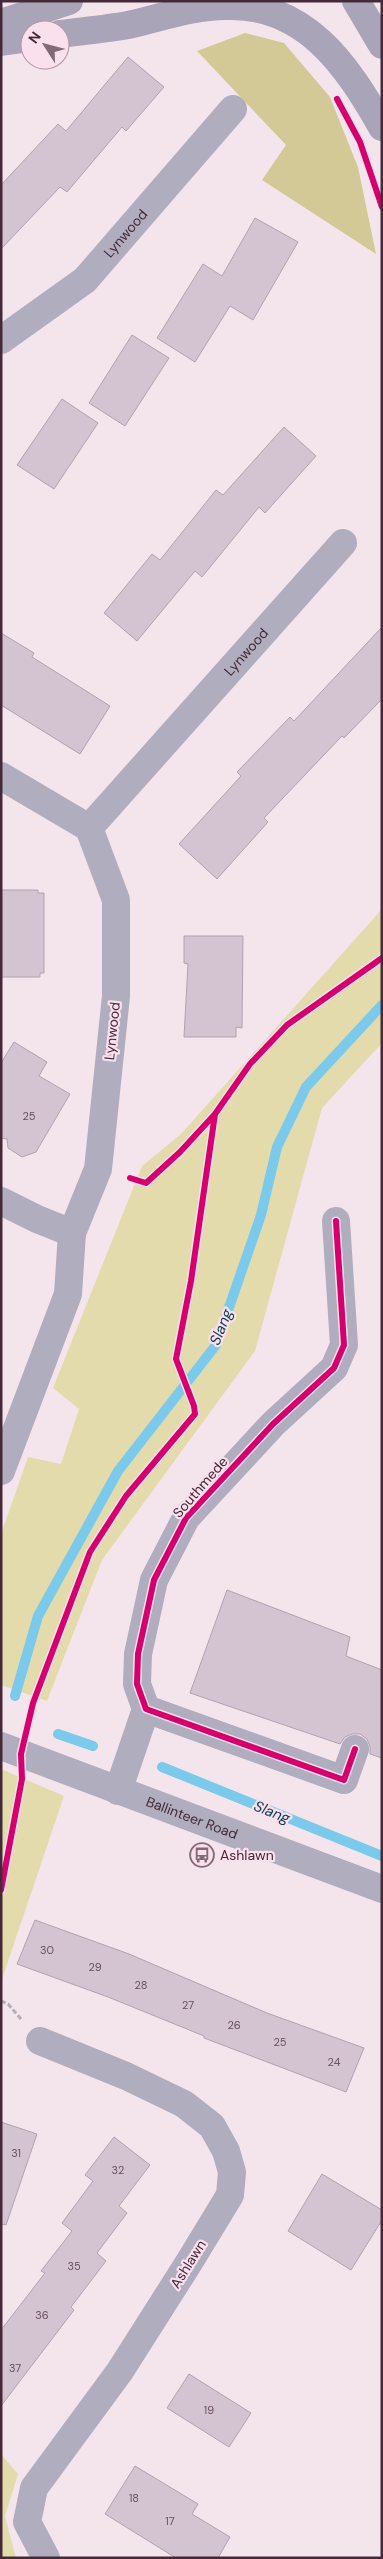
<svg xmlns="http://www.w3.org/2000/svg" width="383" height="2559" viewBox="0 0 383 2559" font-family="'DM Sans',sans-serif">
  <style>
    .green { fill: #e4dbad }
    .forest { fill: #d3c996 }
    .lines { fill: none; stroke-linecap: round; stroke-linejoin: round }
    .stream { stroke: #7bcaeb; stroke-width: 10 }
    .building { fill: #d4c3d1; stroke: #b1a2af }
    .path { stroke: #b3aeba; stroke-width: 3; stroke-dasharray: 5 2.5; stroke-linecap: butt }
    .minor { stroke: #b0adbe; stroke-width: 28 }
    .major { stroke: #a9a4b7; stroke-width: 28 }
    .cycleway-casing { stroke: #fadfed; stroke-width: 9 }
    .cycleway { stroke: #d6006c; stroke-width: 6 }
    .labels { text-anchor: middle; stroke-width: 4.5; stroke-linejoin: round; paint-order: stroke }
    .number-label { font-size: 11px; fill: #68505e }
    .street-label { font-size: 14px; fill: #442a38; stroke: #fadfed }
    .poi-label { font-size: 14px; fill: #442a38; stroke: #fadfed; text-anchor: start }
    .water-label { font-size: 15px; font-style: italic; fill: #083e50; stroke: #fadfed }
  </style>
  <rect width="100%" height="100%" fill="#f4e5ed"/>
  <!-- green -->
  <path class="green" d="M 382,909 L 382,1043 L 322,1108 L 255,1351 L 102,1560 L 47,1701 L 1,1685 L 1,1534 L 28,1457 L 61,1464 L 79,1409 L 53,1388 L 142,1166 L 181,1134 Z
    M 1,1769 L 64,1796 L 1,1982 Z
    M 1,2454 L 18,2474 L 5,2516 L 16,2558 L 1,2558 Z"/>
  <!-- forest -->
  <path class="forest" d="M 245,33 L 284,43 L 330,97 L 358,167 L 376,254 L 262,180 L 286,145 L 197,51 Z"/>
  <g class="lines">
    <!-- stream -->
    <path class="stream" d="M 15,1696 L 38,1616 L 118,1471 L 216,1345 L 261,1215 L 277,1147 L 306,1087 L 382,1005
      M 58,1734 L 93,1746
      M 162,1767 L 382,1856"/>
  </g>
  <!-- building -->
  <path class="building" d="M 128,57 L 164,87 L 126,131 L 122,127 L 67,192 L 60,187 L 1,249 L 1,185 L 58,124 L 66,131 Z
    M 255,218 L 298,242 L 253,320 L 230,306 L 195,362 L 157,338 L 203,264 L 222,276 Z
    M 132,335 L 169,358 L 125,426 L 89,403 Z
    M 62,399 L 98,423 L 54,489 L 17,465 Z
    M 284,427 L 316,456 L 265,513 L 259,507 L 202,577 L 195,571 L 137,641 L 104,613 L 152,554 L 160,560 L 216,490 L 223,495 Z
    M 382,627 L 382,699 L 344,738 L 342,736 L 264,818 L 268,822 L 217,879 L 179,844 L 241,776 L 237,772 L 290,717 L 294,721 Z
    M 1,633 L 34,653 L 32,657 L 110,706 L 80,754 L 1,705 Z
    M 1,890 L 38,890 L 38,893 L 44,893 L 44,973 L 40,973 L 40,977 L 1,977 Z
    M 184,936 L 243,936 L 242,1028 L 236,1027 L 236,1037 L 184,1037 L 188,964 L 184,963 Z
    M 14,1042 L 47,1062 L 39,1076 L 70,1094 L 36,1152 L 22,1157 L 8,1148 L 7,1139 L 1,1138 L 1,1063 Z
    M 227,1590 L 350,1637 L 346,1656 L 382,1670 L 382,1758 L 370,1754 L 370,1747 L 367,1739 L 360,1734 L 352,1734 L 345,1737 L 340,1744 L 190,1693 Z
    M 35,1920 L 129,1954 L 267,2013 L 364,2048 L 346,2092 L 204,2038 L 204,2036 L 108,1997 L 17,1964 Z
    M 1,2122 L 37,2134 L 6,2225 L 1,2224 Z
    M 114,2137 L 150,2165 L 119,2206 L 127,2213 L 97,2253 L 106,2261 L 71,2307 L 74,2310 L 1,2406 L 1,2330 L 45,2273 L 41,2271 L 72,2231 L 62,2223 L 93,2181 L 85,2175 Z
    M 322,2174 L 382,2210 L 382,2220 L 351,2270 L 288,2231 Z
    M 189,2374 L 251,2413 L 229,2447 L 167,2408 Z
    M 135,2466 L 198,2504 L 192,2514 L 230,2537 L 218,2558 L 176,2558 L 105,2514 Z"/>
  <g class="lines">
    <!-- path -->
    <path class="path" d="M 1,2001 L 8,2004 L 21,2019"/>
    <!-- minor -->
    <g class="minor">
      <path id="s1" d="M 1,340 L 85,280 L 233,109"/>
      <path d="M 1,776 L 89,828 L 116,900 L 116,996 L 98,1169 L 72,1233 L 68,1294 L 1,1471"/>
      <path id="s2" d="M 89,828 L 343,543"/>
      <path d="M 1,1201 L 37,1219 L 72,1233"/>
      <path d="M 336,1221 L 344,1345 L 334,1368 L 273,1424 L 186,1518 L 154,1580 L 138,1654 L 137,1684 L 146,1709 L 344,1780 L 355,1749"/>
      <path id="s3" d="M 1,1746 L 382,1889"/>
      <path d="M 118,1791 L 146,1709"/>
      <path d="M 40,2041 L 126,2076 L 184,2104 L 212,2126 L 226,2151 L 232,2172 L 230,2195 L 188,2264 L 120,2371 L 34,2488 L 27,2522 L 46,2558"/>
    </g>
    <!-- major -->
    <path class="major" d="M 356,1 L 382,45
      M 1,23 L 69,1
      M 60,34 C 83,31 106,29 128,25 C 160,18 193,6 226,6 C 305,3 347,65 382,127
      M 1,42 L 30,38"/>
    <!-- cycleway casing -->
    <g class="cycleway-casing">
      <path id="cycleway" d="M 337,99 L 360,142 L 382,207
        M 130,1178 L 146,1183 L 180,1152 L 215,1114 L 250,1064 L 287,1025 L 382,958
        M 336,1221 L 344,1345 L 334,1368 L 273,1424 L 186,1518 L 154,1580 L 138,1654 L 137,1684 L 146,1709 L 344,1780 L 355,1749
        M 1,1890 L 22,1779 L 21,1754 L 33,1703 L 90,1552 L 126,1496 L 195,1414 L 194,1406 L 176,1359 L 191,1281 L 215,1114"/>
    </g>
    <!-- cycleway -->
    <use href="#cycleway" class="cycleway"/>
  </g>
  <!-- icons -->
  <defs>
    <g id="bus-ring" transform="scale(1.25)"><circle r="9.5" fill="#fadfed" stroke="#826b77" stroke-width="1.5"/><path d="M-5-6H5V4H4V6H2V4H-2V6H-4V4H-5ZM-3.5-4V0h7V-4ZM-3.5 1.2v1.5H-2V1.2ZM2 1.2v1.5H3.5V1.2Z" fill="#826b77"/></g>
  </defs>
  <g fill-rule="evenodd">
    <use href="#bus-ring" x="202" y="1855"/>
  </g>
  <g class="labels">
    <!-- number labels -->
    <g class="number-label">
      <text x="29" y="1120">25</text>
      <text x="47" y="1954">30</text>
      <text x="95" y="1971">29</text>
      <text x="141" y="1989">28</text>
      <text x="188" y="2009">27</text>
      <text x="234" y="2029">26</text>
      <text x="280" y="2046">25</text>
      <text x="334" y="2066">24</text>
      <text x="16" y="2157">31</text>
      <text x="118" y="2174">32</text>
      <text x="74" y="2270">35</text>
      <text x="42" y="2319">36</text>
      <text x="15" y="2372">37</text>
      <text x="209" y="2414">19</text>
      <text x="134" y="2502">18</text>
      <text x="170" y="2525">17</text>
    </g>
    <!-- street labels -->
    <g class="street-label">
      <text dy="5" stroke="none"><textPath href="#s1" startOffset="165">Lynwood</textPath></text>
      <text dy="5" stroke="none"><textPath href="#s2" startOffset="236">Lynwood</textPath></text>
      <text transform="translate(112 1031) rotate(-84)" y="5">Lynwood</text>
      <text transform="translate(200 1487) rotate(-49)" y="5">Southmede</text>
      <text dy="5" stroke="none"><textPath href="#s3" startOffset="204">Ballinteer Road</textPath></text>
      <text transform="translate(188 2264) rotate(-58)" y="5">Ashlawn</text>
    </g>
    <!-- poi labels -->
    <g class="poi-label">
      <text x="220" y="1860">Ashlawn</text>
    </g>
    <!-- water labels -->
    <g class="water-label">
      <text transform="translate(221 1327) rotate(-68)" y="5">Slang</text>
      <text transform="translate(272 1812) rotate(22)" y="5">Slang</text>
    </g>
  </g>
  <!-- border -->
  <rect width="383" height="2559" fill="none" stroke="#442a38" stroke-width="5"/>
  <!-- north arrow -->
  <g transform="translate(45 45) rotate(306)"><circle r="24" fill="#fadfed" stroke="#b197a5"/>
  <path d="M0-4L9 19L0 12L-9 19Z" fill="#826b77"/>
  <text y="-8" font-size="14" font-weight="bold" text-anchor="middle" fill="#442a38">N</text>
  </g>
</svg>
